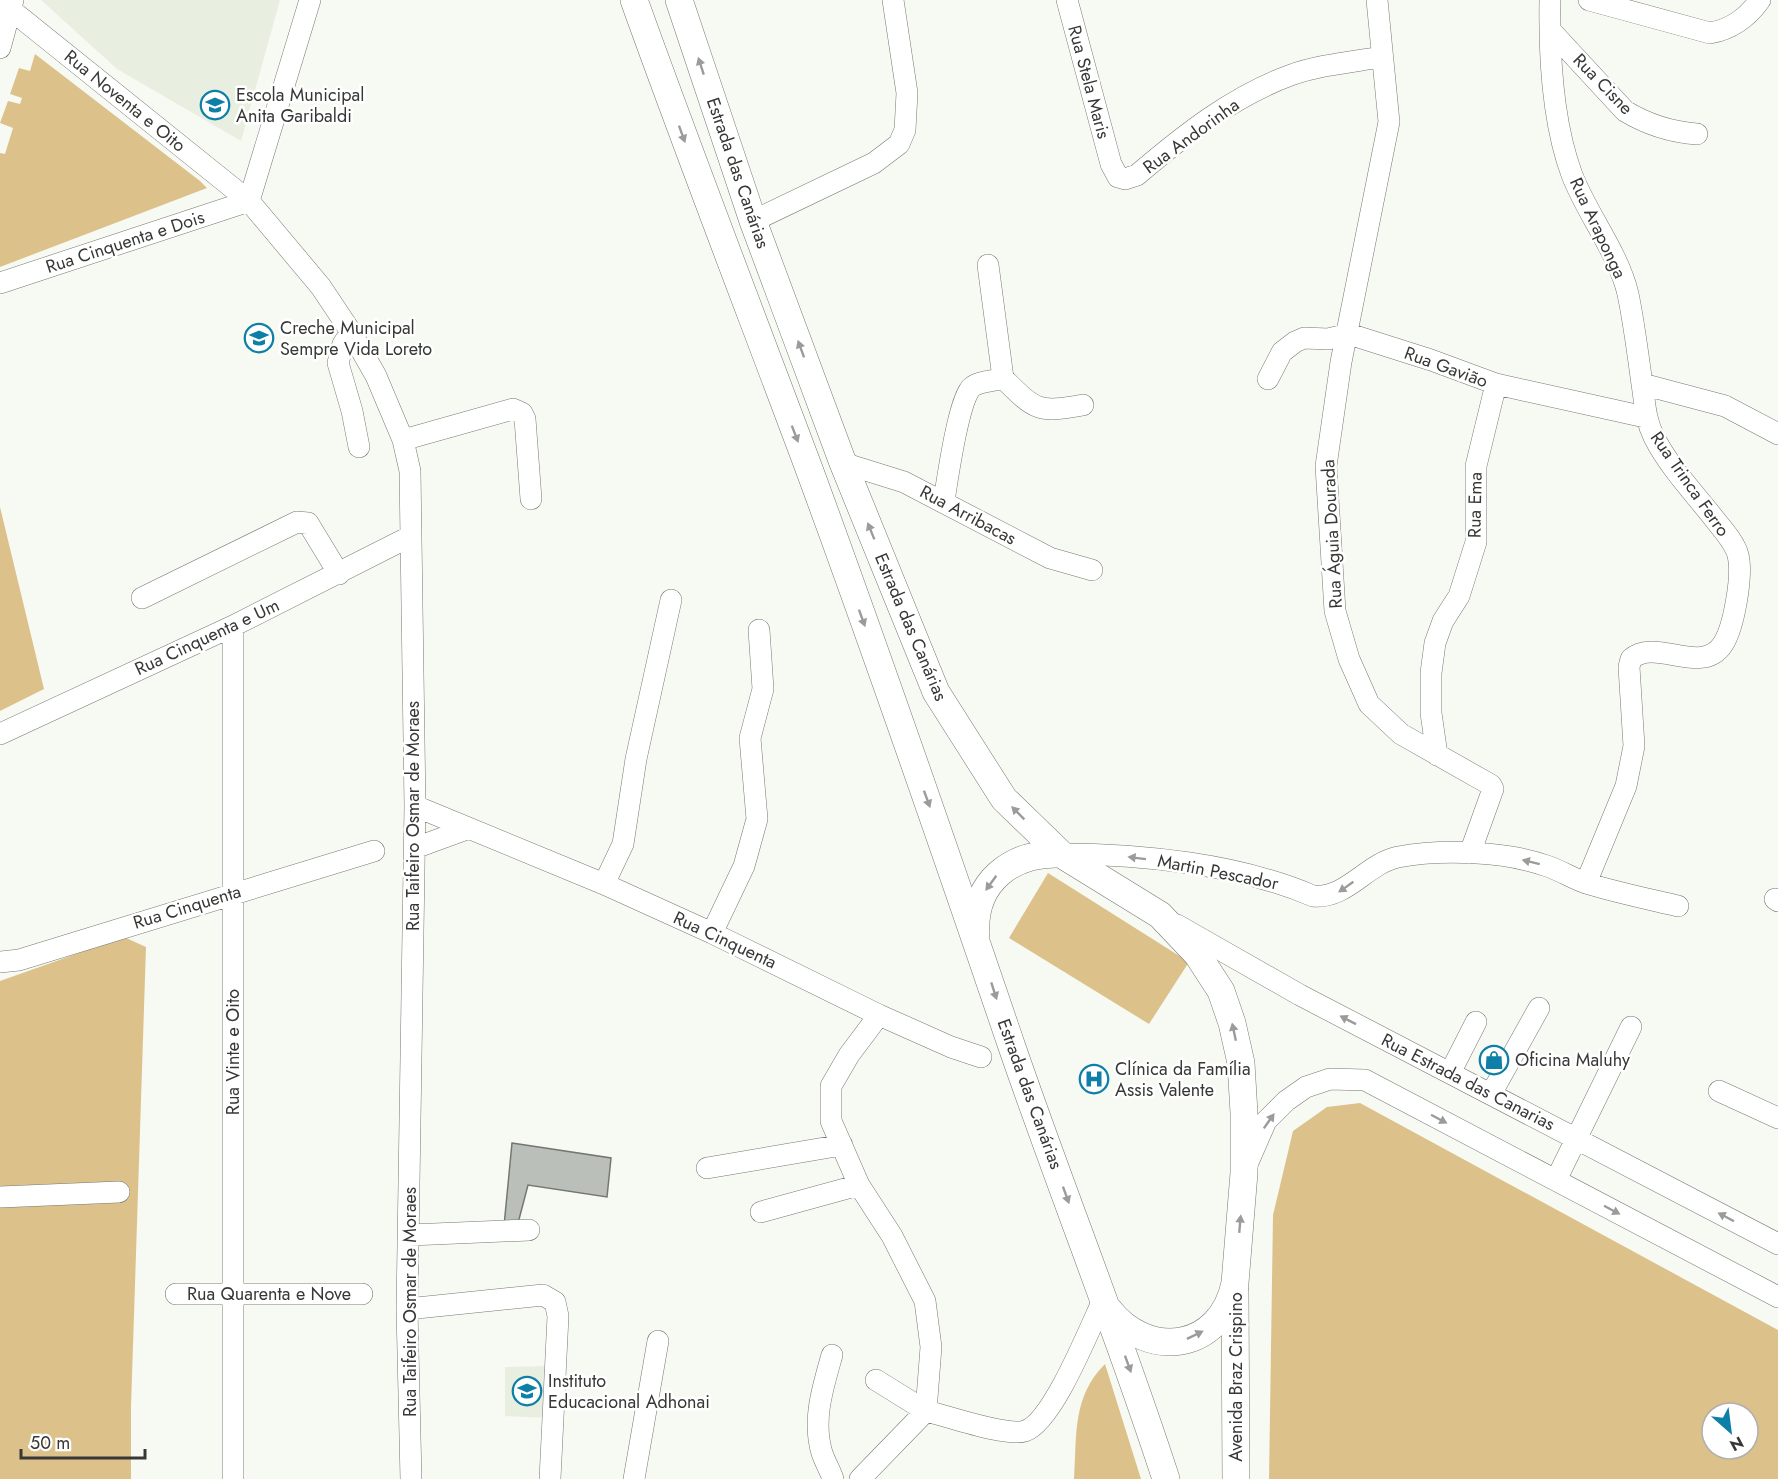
<svg xmlns="http://www.w3.org/2000/svg" width="1778" height="1479" viewBox="0 0 1778 1479" font-family="Jost,sans-serif">
  <style>
    .built { fill: #e8eee0 }
    .green { fill: #ddc18b; fill-rule: evenodd }
    .building { fill: #babfba; stroke: #727772; stroke-width: 1.5 }
    .lines { fill: none; stroke-linecap: round; stroke-linejoin: round }
    .minor-casing { stroke: #767972; stroke-width: 22 }
    .major-casing { stroke: #767972; stroke-width: 28 }
    .minor { stroke: #fff; stroke-width: 21 }
    .major { stroke: #fff; stroke-width: 27 }
    .oneway { fill: #9b9c9a }
    .labels { text-anchor: middle; stroke-width: 5; stroke-linejoin: round; paint-order: stroke }
    .street-label { font-size: 18px; fill: #373836; stroke: #fff }
    .poi-label { font-size: 18px; fill: #373836; stroke: #fff; text-anchor: start }
  </style>
  <rect width="100%" height="100%" fill="#f7faf3"/>
  <!-- built -->
  <path class="built" d="M 41,0 L 280,0 L 241,141 L 117,69 Z
    M 549,1366 L 549,1418 L 505,1416 L 505,1367 Z"/>
  <!-- green -->
  <path class="green" d="M 35,54 L 200,181 L 207,188 L 0,267 L 0,153 L 5,154 L 13,128 L 0,123 L 8,101 L 20,104 L 22,98 L 10,94 L 19,68 L 30,71 Z
    M 0,507 L 44,689 L 0,711 Z
    M 1048,873 L 1189,962 L 1149,1024 L 1009,938 Z
    M 124,937 L 146,947 L 131,1407 L 131,1479 L 0,1479 L 0,981 Z
    M 1360,1103 L 1778,1330 L 1778,1479 L 1269,1479 L 1273,1215 L 1293,1131 L 1327,1107 ZM 1712,1413 L 1748,1413 L 1748,1449 L 1712,1449 Z
    M 1105,1364 L 1141,1479 L 1074,1479 C 1077,1435 1072,1397 1105,1364 Z"/>
  <!-- building -->
  <path class="building" d="M 512,1143 L 611,1158 L 607,1197 L 528,1185 L 517,1227 L 504,1226 Z"/>
  <g class="lines">
    <!-- minor casing -->
    <g class="minor-casing">
      <path id="minor" d="M 1067,0 L 1111,164 L 1118,177 L 1125,179 L 1137,175 C 1184,135 1233,96 1291,75 C 1319,65 1351,62 1381,57
        M 1377,0 L 1389,122 L 1341,362 L 1326,466 L 1335,611 L 1349,659 L 1369,704 L 1401,734 L 1491,785 L 1493,789 L 1470,853
        M 1550,0 C 1549,55 1553,124 1572,175 C 1588,216 1618,252 1628,294 C 1634,323 1638,355 1642,384 C 1645,403 1645,419 1654,437 C 1669,467 1695,494 1716,521 C 1724,531 1735,543 1738,555 C 1743,575 1734,627 1723,644 C 1702,677 1656,637 1631,659 L 1629,667 L 1634,746 L 1626,786 L 1586,883
        M 1589,0 L 1710,33 C 1732,29 1747,18 1760,0
        M 0,1 L 249,201 L 321,287 L 351,332 L 376,376 L 403,440 L 410,471 L 415,806 L 407,1309 L 411,1479
        M 1550,30 L 1625,111 C 1648,125 1671,132 1697,134
        M 0,48 L 13,0
        M 249,201 L 310,0
        M 753,221 L 874,163 L 899,144 L 905,130 L 907,93 L 893,0
        M 0,283 L 249,201
        M 351,332 L 343,344 L 338,363 L 352,411 L 359,447
        M 1003,378 C 1036,411 1038,413 1083,405
        M 1268,379 L 1282,352 L 1295,342 L 1304,338 L 1328,339 L 1349,334 L 1431,360 L 1496,384 L 1645,417
        M 1642,384 L 1725,406 L 1778,434
        M 403,440 L 513,409 L 522,413 L 525,419 L 531,499
        M 843,463 L 904,482 L 1050,558 L 1092,570
        M 944,501 C 947,482 959,396 972,387 C 979,381 995,381 1003,378 L 988,265
        M 142,598 L 297,522 L 308,523 L 339,574
        M 233,626 L 233,1479
        M 0,734 L 233,626 L 411,536
        M 1437,755 L 1431,713 L 1431,673 L 1435,643 L 1443,621 L 1459,596 L 1476,542 L 1476,466 L 1496,384
        M 415,806 L 604,884 L 712,933 L 879,1015 L 951,1047 L 981,1057
        M 415,848 L 467,829
        M 1061,854 C 1142,854 1238,864 1313,896 C 1347,899 1366,864 1398,857 C 1442,849 1505,851 1547,866 C 1562,871 1575,880 1589,884 C 1619,893 1648,899 1678,906
        M 604,884 L 623,844 L 636,759 L 671,600
        M 1775,899 L 1778,901
        M 1177,925 L 1300,995 L 1778,1244
        M 712,933 L 744,866 L 757,819 L 750,738 L 763,689 L 759,630
        M 0,962 L 19,960 L 374,851
        M 879,1015 L 849,1055 L 831,1086 L 831,1121 L 859,1185 L 892,1236 L 925,1301 L 931,1347 L 926,1411 C 948,1416 1006,1437 1025,1431 C 1053,1422 1090,1327 1104,1298
        M 1450,1073 L 1476,1022
        M 1719,1091 L 1778,1118
        M 1491,1094 L 1539,1008
        M 1246,1167 L 1266,1121 L 1286,1101 L 1306,1087 L 1330,1079 L 1365,1080 L 1778,1297
        M 707,1168 L 842,1145
        M 1556,1180 L 1631,1027
        M 0,1197 L 119,1192
        M 761,1212 L 859,1185
        M 410,1235 L 529,1230
        M 176,1294 L 362,1294
        M 407,1309 L 543,1295 L 555,1302 L 558,1316 L 550,1479
        M 832,1355 C 823,1387 812,1420 822,1453 C 825,1462 830,1470 833,1479
        M 634,1479 L 658,1341
        M 860,1479 L 926,1411 L 876,1380"/>
    </g>
    <!-- major casing -->
    <g class="major-casing">
      <path id="major" d="M 634,0 C 690,156 750,311 808,466 C 879,659 946,853 1012,1047 C 1062,1192 1119,1334 1166,1479
        M 679,0 L 753,221 L 843,463 L 936,692 L 1004,799 L 1061,854 L 1160,915 L 1197,954 L 1221,991 L 1232,1023 L 1241,1063 L 1244,1113 L 1244,1173 L 1235,1283 C 1221,1351 1148,1361 1108,1309
        M 976,933 C 973,882 1012,852 1061,854
        M 1235,1291 L 1236,1479"/>
    </g>
    <!-- minor -->
    <use href="#minor" class="minor"/>
    <!-- major -->
    <use href="#major" class="major"/>
  </g>
  <!-- one-way arrows -->
  <defs><path id="oneway-solid" d="M-6-.8H1V-3.2L6.5 0L1 3.2V.8H-6Z" transform="scale(1.5)"/></defs>
  <g class="oneway">
    <use href="#oneway-solid" transform="translate(701 66) rotate(-108)"/>
    <use href="#oneway-solid" transform="translate(682 134) rotate(70)"/>
    <use href="#oneway-solid" transform="translate(801 349) rotate(-110)"/>
    <use href="#oneway-solid" transform="translate(795 434) rotate(69)"/>
    <use href="#oneway-solid" transform="translate(871 531) rotate(-112)"/>
    <use href="#oneway-solid" transform="translate(862 618) rotate(70)"/>
    <use href="#oneway-solid" transform="translate(927 799) rotate(70)"/>
    <use href="#oneway-solid" transform="translate(1018 813) rotate(-135)"/>
    <use href="#oneway-solid" transform="translate(1137 858) rotate(-173)"/>
    <use href="#oneway-solid" transform="translate(1531 862) rotate(-166)"/>
    <use href="#oneway-solid" transform="translate(991 883) rotate(126)"/>
    <use href="#oneway-solid" transform="translate(1346 887) rotate(145)"/>
    <use href="#oneway-solid" transform="translate(994 991) rotate(72)"/>
    <use href="#oneway-solid" transform="translate(1348 1020) rotate(-153)"/>
    <use href="#oneway-solid" transform="translate(1234 1032) rotate(-102)"/>
    <use href="#oneway-solid" transform="translate(1439 1119) rotate(28)"/>
    <use href="#oneway-solid" transform="translate(1269 1121) rotate(-55)"/>
    <use href="#oneway-solid" transform="translate(1066 1195) rotate(70)"/>
    <use href="#oneway-solid" transform="translate(1612 1210) rotate(28)"/>
    <use href="#oneway-solid" transform="translate(1726 1217) rotate(-152)"/>
    <use href="#oneway-solid" transform="translate(1240 1224) rotate(-85)"/>
    <use href="#oneway-solid" transform="translate(1195 1335) rotate(-26)"/>
    <use href="#oneway-solid" transform="translate(1128 1364) rotate(70)"/>
  </g>
  <!-- icons -->
  <defs>
    <g id="school-ring" transform="scale(1.5)"><circle r="9.5" fill="#fff" stroke="#0e7fa7" stroke-width="1.5"/><path d="M0-5L7-2L0 1L-7-2ZM-4 1L0 2.5L4 1V4Q0 6-4 4Z" fill="#0e7fa7"/></g>
    <g id="shop-ring" transform="scale(1.5)"><circle r="9.5" fill="#fff" stroke="#0e7fa7" stroke-width="1.5"/><path d="M-5-2.5h2.3a2.7 3.5 0 0 1 5.4 0H5L5.5 6h-11ZM-1.5-2.5h3a1.5 2.3 0 0 0-3 0Z" fill="#0e7fa7"/></g>
    <g id="hospital-ring" transform="scale(1.5)"><circle r="9.5" fill="#fff" stroke="#0e7fa7" stroke-width="1.5"/><path d="M-5-5h3v3.5h4V-5h3V5h-3V1.5h-4V5h-3Z" fill="#0e7fa7"/></g>
  </defs>
  <g fill-rule="evenodd">
    <use href="#school-ring" x="215" y="105"/>
    <use href="#school-ring" x="259" y="338"/>
    <use href="#shop-ring" x="1494" y="1060"/>
    <use href="#hospital-ring" x="1094" y="1079"/>
    <use href="#school-ring" x="527" y="1391"/>
  </g>
  <g class="labels">
    <!-- street labels -->
    <g class="street-label">
      <text transform="translate(1089 82) rotate(75)" y="6">Rua Stela Maris</text>
      <text transform="translate(1603 84) rotate(46)" y="6">Rua Cisne</text>
      <text transform="translate(125 101) rotate(39)" y="6">Rua Noventa e Oito</text>
      <text transform="translate(1191 136) rotate(-36)" y="6">Rua Andorinha</text>
      <text transform="translate(738 173) rotate(71)" y="6">Estrada das Canárias</text>
      <text transform="translate(1598 228) rotate(65)" y="6">Rua Araponga</text>
      <text transform="translate(125 242) rotate(-18)" y="6">Rua Cinquenta e Dois</text>
      <text transform="translate(1446 367) rotate(20)" y="6">Rua Gavião</text>
      <text transform="translate(1690 484) rotate(55)" y="6">Rua Trinca Ferro</text>
      <text transform="translate(1475 505) rotate(-89)" y="6">Rua Ema</text>
      <text transform="translate(968 515) rotate(28)" y="6">Rua Arribacas</text>
      <text transform="translate(1332 534) rotate(-93)" y="6">Rua Águia Dourada</text>
      <text transform="translate(911 627) rotate(67)" y="6">Estrada das Canárias</text>
      <text transform="translate(207 637) rotate(-25)" y="6">Rua Cinquenta e Um</text>
      <text transform="translate(413 816) rotate(-90)" y="6">Rua Taifeiro Osmar de Moraes</text>
      <text transform="translate(1218 872) rotate(11)" y="6">Martin Pescador</text>
      <text transform="translate(187 907) rotate(-17)" y="6">Rua Cinquenta</text>
      <text transform="translate(725 940) rotate(25)" y="6">Rua Cinquenta</text>
      <text transform="translate(233 1052) rotate(-90)" y="6">Rua Vinte e Oito</text>
      <text transform="translate(1468 1082) rotate(27)" y="6">Rua Estrada das Canarias</text>
      <text transform="translate(1030 1094) rotate(70)" y="6">Estrada das Canárias</text>
      <text x="269" y="1300">Rua Quarenta e Nove</text>
      <text transform="translate(410 1302) rotate(-90)" y="6">Rua Taifeiro Osmar de Moraes</text>
      <text transform="translate(1236 1377) rotate(-90)" y="6">Avenida Braz Crispino</text>
    </g>
    <!-- poi labels -->
    <g class="poi-label">
      <text x="236" y="101">Escola Municipal<tspan x="236" dy="21">Anita Garibaldi</tspan></text>
      <text x="280" y="334">Creche Municipal<tspan x="280" dy="21">Sempre Vida Loreto</tspan></text>
      <text x="1515" y="1066">Oficina Maluhy</text>
      <text x="1115" y="1075">Clínica da Família<tspan x="1115" dy="21">Assis Valente</tspan></text>
      <text x="548" y="1387">Instituto<tspan x="548" dy="21">Educacional Adhonai</tspan></text>
    </g>
  </g>
  <!-- north arrow -->
  <g transform="translate(1730 1431) rotate(152)"><circle r="28" fill="#ffffff" stroke="#afafaf" stroke-width="1.5"/>
  <path d="M0-4.5L10 22L0 15L-10 22Z" fill="#0e7fa7"/>
  <text y="-9" font-size="16" font-weight="bold" text-anchor="middle" fill="#373836">N</text>
  </g>
  <!-- scale -->
  <path d="M21 1449v9h124v-9" fill="none" stroke="#373836" stroke-width="3"/>
  <text x="30" y="1449" font-size="18" fill="#373836" stroke="#ffffff" stroke-width="4.5" paint-order="stroke">50 m</text>
</svg>
